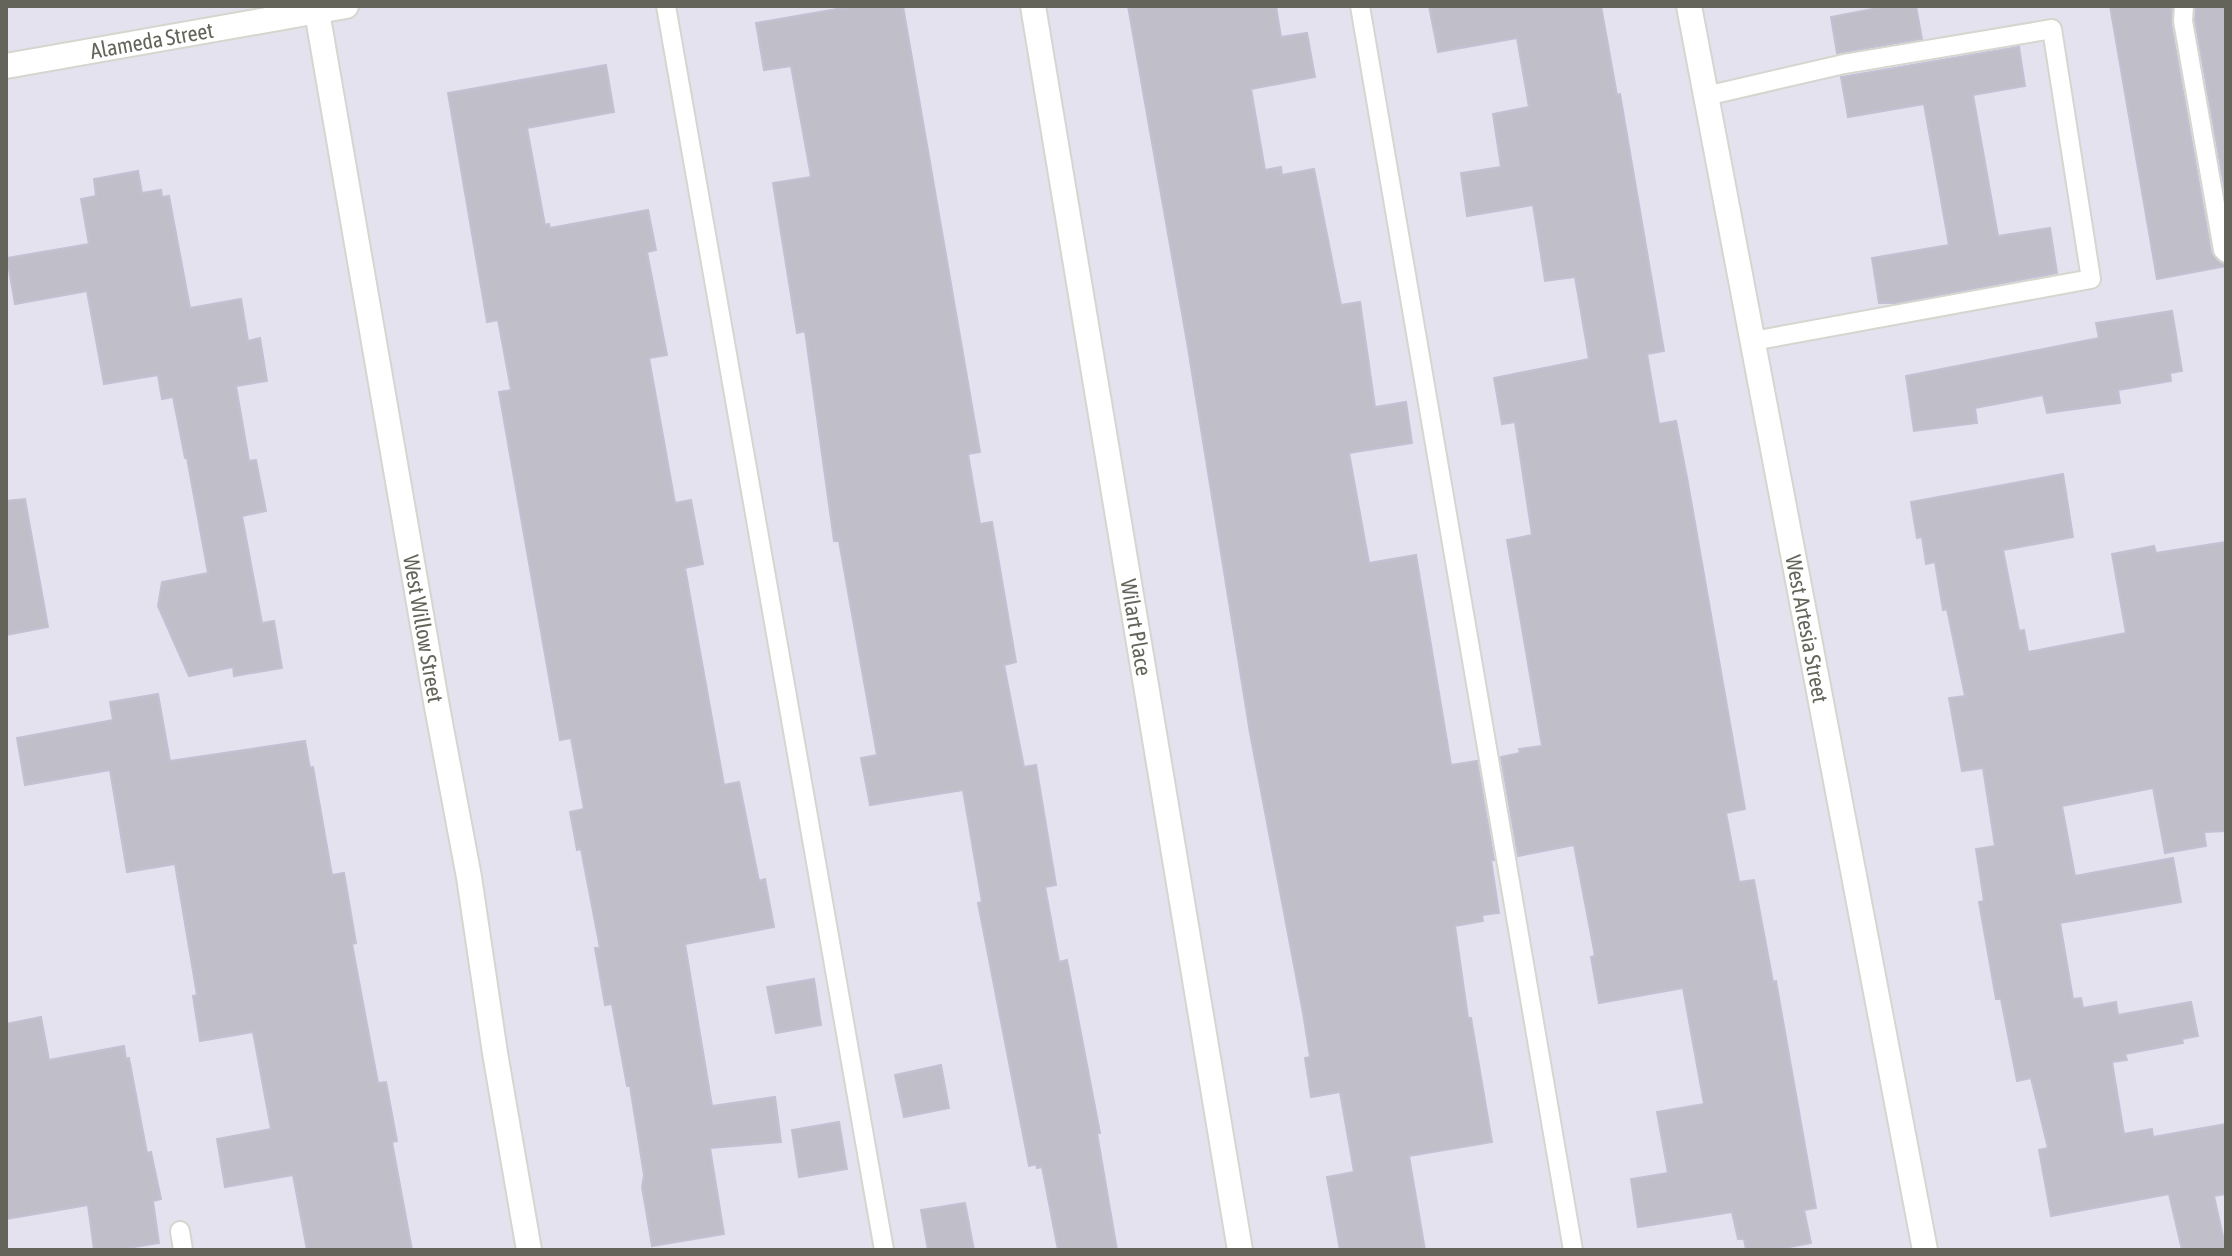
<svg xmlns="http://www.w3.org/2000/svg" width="2232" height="1256" viewBox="0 0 2232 1256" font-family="'Asap Condensed',sans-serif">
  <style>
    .building { fill: #c0bfc9; stroke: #c3c0d4; stroke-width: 2 }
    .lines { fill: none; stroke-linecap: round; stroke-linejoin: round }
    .lane-casing { stroke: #d5d6ce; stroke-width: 22 }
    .street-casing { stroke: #d5d6ce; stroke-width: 28 }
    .lane { stroke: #fff; stroke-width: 18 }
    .street { stroke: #fff; stroke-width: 24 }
    .labels { text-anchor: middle; stroke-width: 7; stroke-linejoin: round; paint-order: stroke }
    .street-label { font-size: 22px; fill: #64645a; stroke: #fff }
  </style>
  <rect width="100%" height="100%" fill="#e5e2ef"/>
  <!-- building -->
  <path class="building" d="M 854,6 L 903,6 L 980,452 L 968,454 L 980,524 L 992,522 L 1016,662 L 1004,665 L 1024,767 L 1036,765 L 1056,885 L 1045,887 L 1059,962 L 1067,960 L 1100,1133 L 1097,1133 L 1117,1250 L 1058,1250 L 1042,1167 L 1037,1168 L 1036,1164 L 1029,1166 L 978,903 L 982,902 L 963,790 L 870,805 L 861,758 L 877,755 L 839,541 L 834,541 L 805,331 L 797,333 L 773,183 L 811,177 L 791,66 L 764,70 L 756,23 Z
    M 1128,6 L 1276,6 L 1281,37 L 1307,33 L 1315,77 L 1251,89 L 1265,170 L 1281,167 L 1282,175 L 1314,169 L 1341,305 L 1360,302 L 1375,407 L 1406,402 L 1412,443 L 1349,453 L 1369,563 L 1416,555 L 1451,765 L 1477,761 L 1494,860 L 1491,860 L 1499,913 L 1482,915 L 1483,921 L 1455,926 L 1468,1018 L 1471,1018 L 1492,1142 L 1409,1156 L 1425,1250 L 1340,1250 L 1327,1177 L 1354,1172 L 1340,1092 L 1311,1097 L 1305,1058 L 1310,1057 L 1303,1013 L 1250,733 L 1187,342 Z
    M 1429,6 L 1601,6 L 1617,95 L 1620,94 L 1664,351 L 1647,354 L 1659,424 L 1676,421 L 1688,483 L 1745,809 L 1726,813 L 1739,882 L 1754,880 L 1773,982 L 1776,981 L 1816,1208 L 1804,1210 L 1811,1243 L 1774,1250 L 1746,1250 L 1744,1239 L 1738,1239 L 1732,1212 L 1638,1227 L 1631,1179 L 1668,1173 L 1657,1112 L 1704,1104 L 1683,988 L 1599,1003 L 1591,957 L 1595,956 L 1574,845 L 1518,856 L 1501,757 L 1520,753 L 1519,749 L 1542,746 L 1507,540 L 1532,535 L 1515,422 L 1502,424 L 1494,378 L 1589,359 L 1575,277 L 1545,281 L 1533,205 L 1467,216 L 1461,173 L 1501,167 L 1493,114 L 1529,107 L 1517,38 L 1438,52 Z
    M 1888,6 L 1916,6 L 1922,39 L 1837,53 L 1831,17 Z
    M 2110,6 L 2172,6 L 2171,23 L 2211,252 L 2218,261 L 2226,266 L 2157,279 Z
    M 2196,6 L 2226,6 L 2226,197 L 2195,20 Z
    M 2019,47 L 2025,86 L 1973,95 L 1998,236 L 2050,228 L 2057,273 L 1896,303 L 1879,303 L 1872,258 L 1949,245 L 1924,104 L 1848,117 L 1841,77 Z
    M 606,65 L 614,112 L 527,128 L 545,225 L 549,224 L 550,228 L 648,210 L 656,250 L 647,252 L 667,355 L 649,358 L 675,503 L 691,500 L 703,564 L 685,568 L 724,785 L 739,782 L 759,881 L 765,879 L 774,927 L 685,944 L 712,1106 L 775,1097 L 781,1142 L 710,1148 L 724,1234 L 652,1246 L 642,1187 L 644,1175 L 630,1086 L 627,1086 L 612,1004 L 605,1005 L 595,948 L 600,948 L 581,849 L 577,850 L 570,812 L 584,809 L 571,738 L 560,740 L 499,392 L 511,390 L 498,320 L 487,322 L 448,93 Z
    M 138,171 L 142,193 L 161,190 L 162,197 L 169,196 L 190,308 L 241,299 L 248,341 L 260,338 L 267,381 L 236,386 L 249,461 L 256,460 L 266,511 L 242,516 L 262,623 L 274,621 L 282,668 L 234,676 L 233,667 L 189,676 L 158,606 L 162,582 L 208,573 L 187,458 L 185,458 L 173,397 L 162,399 L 158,375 L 104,384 L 87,291 L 15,304 L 7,258 L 89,244 L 81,199 L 96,196 L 94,179 Z
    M 2172,311 L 2182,371 L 2170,373 L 2171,381 L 2118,390 L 2120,403 L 2047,413 L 2043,395 L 1975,408 L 1977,423 L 1914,431 L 1906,376 L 2099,338 L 2096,323 Z
    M 2063,474 L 2073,537 L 2003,550 L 2019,631 L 2024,630 L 2028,652 L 2126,633 L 2112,554 L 2154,546 L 2156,553 L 2226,542 L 2226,831 L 2204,832 L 2206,846 L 2165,853 L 2153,788 L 2062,806 L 2075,876 L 2173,858 L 2181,902 L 2060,923 L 2073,999 L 2081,998 L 2083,1008 L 2116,1002 L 2118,1015 L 2191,1002 L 2198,1036 L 2182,1039 L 2183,1043 L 2125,1054 L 2127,1060 L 2112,1062 L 2124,1134 L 2152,1129 L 2153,1137 L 2226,1124 L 2226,1194 L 2214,1196 L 2226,1250 L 2182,1250 L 2169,1194 L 2051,1216 L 2039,1150 L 2048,1148 L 2031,1078 L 2017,1081 L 2001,999 L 1996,999 L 1979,902 L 1984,901 L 1976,849 L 1995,846 L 1983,768 L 1962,771 L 1949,698 L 1965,696 L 1947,609 L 1943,610 L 1935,562 L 1926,564 L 1922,537 L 1917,538 L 1911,502 Z
    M 25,499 L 48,627 L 6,635 L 6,501 Z
    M 158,694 L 170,761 L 305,741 L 310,768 L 313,767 L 332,875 L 344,873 L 356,943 L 352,944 L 378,1083 L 386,1082 L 397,1141 L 392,1142 L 412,1250 L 307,1250 L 293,1175 L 225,1187 L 217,1139 L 271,1129 L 253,1032 L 200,1041 L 193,996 L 197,995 L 175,864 L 127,872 L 110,770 L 25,785 L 17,738 L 113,720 L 110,702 Z
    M 814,979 L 821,1025 L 776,1033 L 767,987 Z
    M 41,1017 L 49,1060 L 124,1046 L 126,1059 L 129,1058 L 147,1153 L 151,1152 L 161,1199 L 153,1201 L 159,1243 L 116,1250 L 94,1250 L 88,1205 L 6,1219 L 6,1024 Z
    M 941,1065 L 949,1108 L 904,1117 L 895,1075 Z
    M 839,1122 L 847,1169 L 799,1177 L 792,1130 Z
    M 965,1203 L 974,1250 L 928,1250 L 921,1210 Z"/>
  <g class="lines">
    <!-- lane casing -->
    <g class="lane-casing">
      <path id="lane" d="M 666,6 L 884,1250
        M 1360,6 L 1573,1250
        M 2184,6 L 2183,21 L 2223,250 L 2226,253
        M 1706,96 L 1844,64 L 2052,29 L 2091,279 L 1753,341
        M 180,1231 L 183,1250"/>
    </g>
    <!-- street casing -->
    <g class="street-casing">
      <g id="street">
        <path id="s1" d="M 316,6 L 437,707 L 469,877 L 495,1053 L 529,1250"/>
        <path id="s2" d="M 1033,6 L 1240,1250"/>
        <path id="s3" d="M 1689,6 L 1925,1250"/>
        <path id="s4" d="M 6,66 L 346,6"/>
      </g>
    </g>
    <!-- lane -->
    <use href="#lane" class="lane"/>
    <!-- street -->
    <use href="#street" class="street"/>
  </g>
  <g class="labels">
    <!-- street labels -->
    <g class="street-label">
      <text dy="8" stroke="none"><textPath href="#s4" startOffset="148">Alameda Street</textPath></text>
      <text dy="8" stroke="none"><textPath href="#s1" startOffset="632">West Willow Street</textPath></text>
      <text dy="8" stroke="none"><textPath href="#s2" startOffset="630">Wilart Place</textPath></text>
      <text dy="8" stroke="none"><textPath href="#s3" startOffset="634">West Artesia Street</textPath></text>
    </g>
  </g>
  <!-- border -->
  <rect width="2232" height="1256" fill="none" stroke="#64645a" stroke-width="16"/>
</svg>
